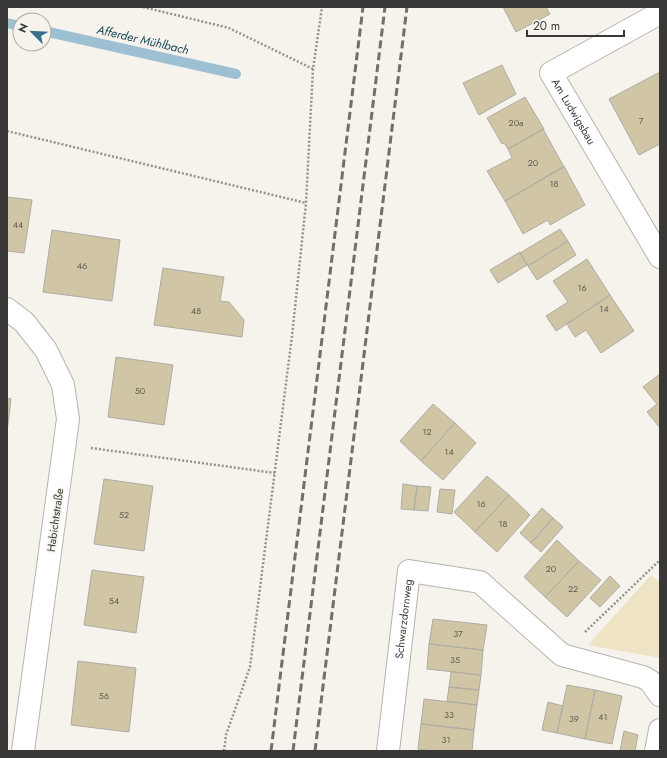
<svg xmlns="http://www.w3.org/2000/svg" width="667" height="758" viewBox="0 0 667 758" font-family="Jost,sans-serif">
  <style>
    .green { fill: #eee4c5 }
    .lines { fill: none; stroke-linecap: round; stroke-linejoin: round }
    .stream { stroke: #9dc1d3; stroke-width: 10 }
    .building { fill: #d0c5a4; stroke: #aeaca5 }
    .street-casing { stroke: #b6b4ae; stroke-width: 24 }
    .path { stroke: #94928e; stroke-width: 2.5; stroke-dasharray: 2 2; stroke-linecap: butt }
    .street { stroke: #fff; stroke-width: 22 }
    .rail { stroke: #706f6c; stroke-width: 3; stroke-dasharray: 8 4; stroke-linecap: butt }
    .labels { text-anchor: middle; stroke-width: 3; stroke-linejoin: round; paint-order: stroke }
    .number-label { font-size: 9px; fill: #5f5b52 }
    .street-label { font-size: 11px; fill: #393836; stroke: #f5f3ec }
    .water-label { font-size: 12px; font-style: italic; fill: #16475b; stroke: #f5f3ec }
  </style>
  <rect width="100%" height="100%" fill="#f5f3ec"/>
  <!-- green -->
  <path class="green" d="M 651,575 L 660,583 L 660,658 L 588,645 Z"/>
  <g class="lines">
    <!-- stream -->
    <path class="stream" d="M 7,23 L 20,26
      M 44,31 L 236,74"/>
  </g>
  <!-- building -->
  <path class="building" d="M 503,7 L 546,7 L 550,14 L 516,32 Z
    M 502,65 L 516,94 L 479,115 L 463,83 Z
    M 660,72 L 660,144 L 639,155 L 609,99 Z
    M 525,97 L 544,129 L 508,149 L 504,143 L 502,144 L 487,118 Z
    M 543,129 L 564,167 L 505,201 L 487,171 L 512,158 L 508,149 Z
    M 564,166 L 585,205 L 550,225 L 548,220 L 523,234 L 505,201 Z
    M 7,197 L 32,200 L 24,253 L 7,251 Z
    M 560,229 L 568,241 L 528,266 L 520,253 Z
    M 52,230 L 120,240 L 112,301 L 43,292 Z
    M 568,241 L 576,255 L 537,280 L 528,266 Z
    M 520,252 L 527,265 L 498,283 L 490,270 Z
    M 587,259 L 610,295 L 556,331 L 546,316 L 568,302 L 553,281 Z
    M 163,268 L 224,277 L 220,301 L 229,302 L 244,320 L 242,337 L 154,325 Z
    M 610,295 L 634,331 L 601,353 L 586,330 L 575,337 L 567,324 Z
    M 116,357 L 173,365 L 164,425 L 108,417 Z
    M 660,374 L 660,428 L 647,412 L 657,404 L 643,387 Z
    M 7,398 L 11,399 L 7,432 Z
    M 433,404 L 455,423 L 421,461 L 400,441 Z
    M 455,423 L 476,443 L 443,480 L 421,461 Z
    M 487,476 L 509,495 L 475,532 L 454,512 Z
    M 104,479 L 153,486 L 144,551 L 94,544 Z
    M 403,484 L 417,486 L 414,510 L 401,509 Z
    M 417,486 L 431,487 L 428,511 L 414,510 Z
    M 440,489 L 455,490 L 452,514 L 437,512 Z
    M 509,495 L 530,515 L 497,552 L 475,532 Z
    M 542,508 L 553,518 L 531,543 L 520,533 Z
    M 553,518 L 563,527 L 541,552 L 531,543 Z
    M 557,540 L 579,561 L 545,597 L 524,577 Z
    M 579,561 L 601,580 L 567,617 L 545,597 Z
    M 92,570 L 144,577 L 136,633 L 84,625 Z
    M 610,576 L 620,586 L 600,607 L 590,598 Z
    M 433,619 L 487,625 L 483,650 L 429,644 Z
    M 429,644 L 483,650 L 481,675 L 427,669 Z
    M 78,661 L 136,668 L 129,732 L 71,725 Z
    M 451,672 L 481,675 L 479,690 L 449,687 Z
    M 567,685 L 595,690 L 585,739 L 557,733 Z
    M 449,687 L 479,690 L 477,705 L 447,701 Z
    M 595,690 L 622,696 L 612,744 L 585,739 Z
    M 424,699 L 477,705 L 474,730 L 421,724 Z
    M 548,702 L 563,706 L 557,733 L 542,730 Z
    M 421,724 L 474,730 L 472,751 L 435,751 L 418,749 Z
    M 624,731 L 638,735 L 635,751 L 620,751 Z"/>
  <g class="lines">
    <!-- street casing -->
    <g class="street-casing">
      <g id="street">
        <path id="s1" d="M 660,13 L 551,73 L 660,257"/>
        <path d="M 7,309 L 24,322 L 46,350 L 63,385 L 68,419 L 23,751"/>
        <path id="s2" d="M 388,751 L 409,571 L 480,582 L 562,655 L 643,677 L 650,681 L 660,695"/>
        <path d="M 656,751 L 660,730"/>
      </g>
    </g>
    <!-- path -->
    <path class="path" d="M 143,7 L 229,28 L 313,69
      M 7,131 L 306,203
      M 91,448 L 275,473
      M 585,632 L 660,560
      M 224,751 L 226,735 L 250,667 L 292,336 L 306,203 L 313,69 L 322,7"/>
    <!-- street -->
    <use href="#street" class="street"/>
    <!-- rail -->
    <path class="rail" d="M 271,751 L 363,7
      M 293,751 L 385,7
      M 315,751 L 407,7"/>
  </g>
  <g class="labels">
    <!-- number labels -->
    <g class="number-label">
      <text x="641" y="124">7</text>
      <text x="516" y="126">20a</text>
      <text x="533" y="166">20</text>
      <text x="554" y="187">18</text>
      <text x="18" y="228">44</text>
      <text x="82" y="269">46</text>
      <text x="582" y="291">16</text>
      <text x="604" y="312">14</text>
      <text x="196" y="314">48</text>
      <text x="140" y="394">50</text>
      <text x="427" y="435">12</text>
      <text x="449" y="455">14</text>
      <text x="481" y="507">16</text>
      <text x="124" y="518">52</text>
      <text x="503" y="527">18</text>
      <text x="551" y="572">20</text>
      <text x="573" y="592">22</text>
      <text x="114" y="604">54</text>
      <text x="458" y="637">37</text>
      <text x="455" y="663">35</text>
      <text x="104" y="699">56</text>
      <text x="449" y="718">33</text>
      <text x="603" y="720">41</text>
      <text x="574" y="722">39</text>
      <text x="446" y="743">31</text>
    </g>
    <!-- street labels -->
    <g class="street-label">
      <text dy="4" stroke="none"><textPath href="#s1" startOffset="169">Am Ludwigsbau</textPath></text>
      <text transform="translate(55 520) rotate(-82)" y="4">Habichtstraße</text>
      <text dy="4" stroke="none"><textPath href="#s2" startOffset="133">Schwarzdornweg</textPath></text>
    </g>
    <!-- water labels -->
    <g class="water-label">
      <text transform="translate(143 40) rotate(13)" y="4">Afferder Mühlbach</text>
    </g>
  </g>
  <!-- border -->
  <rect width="667" height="758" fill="none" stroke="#393836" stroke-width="16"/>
  <!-- north arrow -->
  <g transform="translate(32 32) rotate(294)"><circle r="19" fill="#f5f3ec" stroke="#aaa8a3"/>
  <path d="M0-3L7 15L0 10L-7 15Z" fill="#366f88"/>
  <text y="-6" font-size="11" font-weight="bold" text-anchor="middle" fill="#393836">N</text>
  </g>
  <!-- scale -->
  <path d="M527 30v6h97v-6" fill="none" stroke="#393836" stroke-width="2"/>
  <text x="533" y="30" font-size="12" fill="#393836" stroke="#f5f3ec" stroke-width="3" paint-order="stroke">20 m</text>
</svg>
